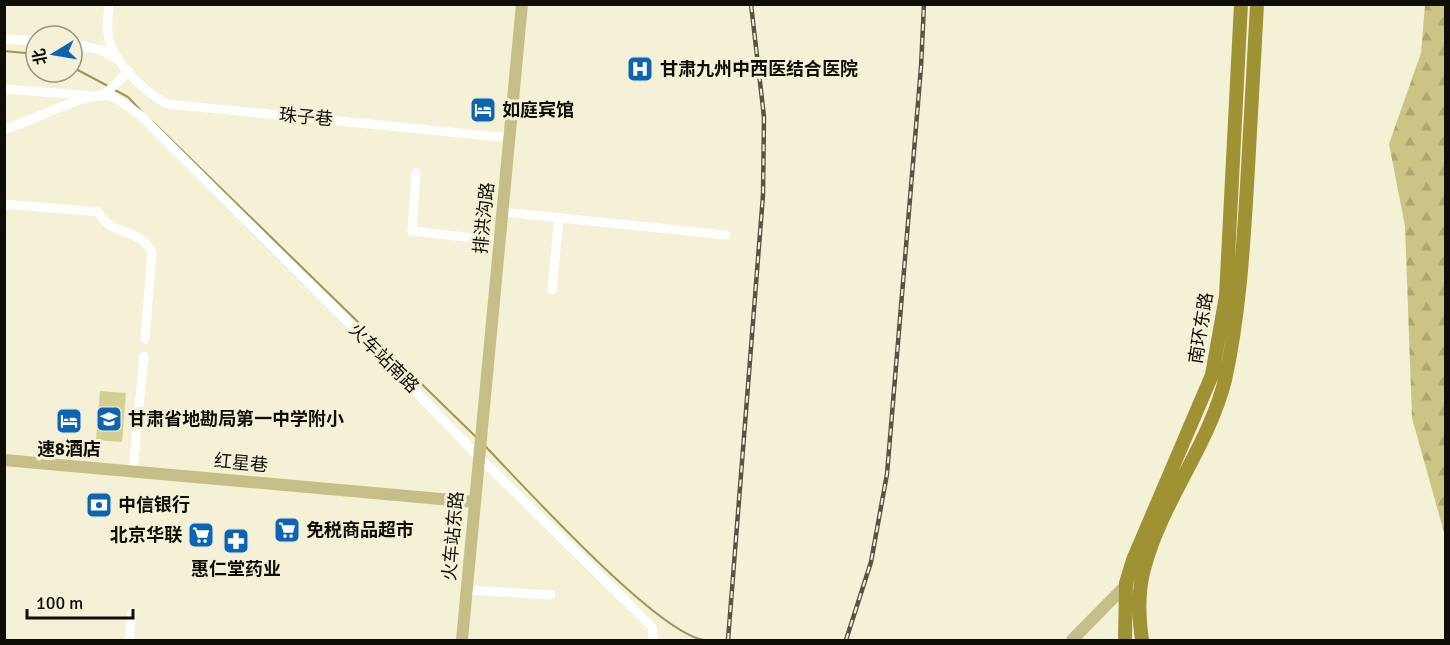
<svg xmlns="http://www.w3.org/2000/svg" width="1450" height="645" viewBox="0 0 1450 645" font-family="Signika,'Noto Sans SC',sans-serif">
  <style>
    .grass { fill: #d5ce91 }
    .forest { fill: url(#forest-firs) }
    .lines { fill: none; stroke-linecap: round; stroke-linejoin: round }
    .stream { stroke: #9e9658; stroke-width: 2 }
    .minor { stroke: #fff; stroke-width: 9 }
    .major { stroke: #c5be86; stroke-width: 12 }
    .highway { stroke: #9e9235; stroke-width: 14 }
    .rail-casing { stroke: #555446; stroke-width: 4.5 }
    .rail { stroke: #f4f1d7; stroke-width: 2; stroke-dasharray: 7; stroke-linecap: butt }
    .labels { text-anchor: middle; stroke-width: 6; stroke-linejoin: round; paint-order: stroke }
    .poi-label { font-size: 18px; font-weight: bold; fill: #0f0e06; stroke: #f4f1d7; text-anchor: start }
    .street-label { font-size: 18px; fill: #0f0e06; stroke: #f4f1d7 }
  </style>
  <defs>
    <pattern id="forest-firs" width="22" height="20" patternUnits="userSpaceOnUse" patternTransform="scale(1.5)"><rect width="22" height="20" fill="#ccc484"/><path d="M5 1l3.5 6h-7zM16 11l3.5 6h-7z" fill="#aea770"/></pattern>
  </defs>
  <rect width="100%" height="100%" fill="#f4f1d7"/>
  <!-- grass -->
  <path class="grass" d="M 100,391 L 126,393 L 122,442 L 96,440 Z"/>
  <!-- forest -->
  <path class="forest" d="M 1425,5 L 1446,5 L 1445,536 L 1412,418 L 1405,226 L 1389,144 L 1421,53 Z"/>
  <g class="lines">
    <!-- stream -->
    <path class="stream" d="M 4,51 L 36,54
      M 72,67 L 108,86
      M 115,90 L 128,97 L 143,113
      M 154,123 L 476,437
      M 485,446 C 523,485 659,636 705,640"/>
    <!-- minor -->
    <path class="minor" d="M 109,4 C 108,14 107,24 108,33 C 111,62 144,91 167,104 L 510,138
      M 4,39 L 36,41
      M 72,44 L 101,50 L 119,60
      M 4,89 L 96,96 L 106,93 L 129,71
      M 4,129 C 31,123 88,89 112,97 C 123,101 131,109 140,115 L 344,318 L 479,457 L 647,622 L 652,627 L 653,640
      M 416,173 L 412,231 L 500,241
      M 4,204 L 98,212 C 115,240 133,223 152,252 L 145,339
      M 503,212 L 726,235
      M 552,290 L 559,217
      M 133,471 L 144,356
      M 467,590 L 551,595
      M 129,640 L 132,613"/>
    <!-- major -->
    <path class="major" d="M 4,460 L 474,502
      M 462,640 L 522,4
      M 1072,640 L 1132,579"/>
    <!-- highway -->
    <path class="highway" d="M 1125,640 L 1126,583 L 1133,560 L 1212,375 L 1226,296 L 1241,4
      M 1142,640 C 1139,619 1138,594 1143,573 C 1159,505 1208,448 1225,380 C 1239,317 1243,251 1247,186 C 1250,126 1254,65 1257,4"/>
    <!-- rail casing -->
    <g class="rail-casing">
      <path id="rail" d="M 728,640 L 763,195 L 764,117 L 751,4
        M 846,640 L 871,562 L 887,474 L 921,67 L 924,4"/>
    </g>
    <!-- rail -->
    <use href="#rail" class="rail"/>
  </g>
  <!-- icons -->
  <defs>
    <g id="hospital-square" transform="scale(1.35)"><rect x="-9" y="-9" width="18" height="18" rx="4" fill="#0c64b2" stroke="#f4f1d7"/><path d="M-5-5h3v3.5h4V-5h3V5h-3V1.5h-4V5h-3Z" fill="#fff"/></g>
    <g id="hotel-square" transform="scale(1.35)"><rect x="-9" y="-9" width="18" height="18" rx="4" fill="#0c64b2" stroke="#f4f1d7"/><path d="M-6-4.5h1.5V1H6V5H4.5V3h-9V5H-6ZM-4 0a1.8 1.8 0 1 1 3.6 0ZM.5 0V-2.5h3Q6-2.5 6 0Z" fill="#fff"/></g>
    <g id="school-square" transform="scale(1.35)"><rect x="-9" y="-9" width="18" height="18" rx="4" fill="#0c64b2" stroke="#f4f1d7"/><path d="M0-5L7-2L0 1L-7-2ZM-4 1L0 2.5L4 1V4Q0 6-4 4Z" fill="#fff"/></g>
    <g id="bank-square" transform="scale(1.35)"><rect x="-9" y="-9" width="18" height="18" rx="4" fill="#0c64b2" stroke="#f4f1d7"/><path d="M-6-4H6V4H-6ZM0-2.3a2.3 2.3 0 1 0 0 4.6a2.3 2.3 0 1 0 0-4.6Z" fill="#fff"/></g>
    <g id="supermarket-square" transform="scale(1.35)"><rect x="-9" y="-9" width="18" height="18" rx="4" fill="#0c64b2" stroke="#f4f1d7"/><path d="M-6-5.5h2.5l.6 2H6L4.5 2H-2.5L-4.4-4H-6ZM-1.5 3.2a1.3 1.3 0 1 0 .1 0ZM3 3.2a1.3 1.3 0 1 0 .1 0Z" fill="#fff"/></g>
    <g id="pharmacy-square" transform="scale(1.35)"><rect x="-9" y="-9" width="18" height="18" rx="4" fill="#0c64b2" stroke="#f4f1d7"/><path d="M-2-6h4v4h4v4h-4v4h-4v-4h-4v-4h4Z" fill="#fff"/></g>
  </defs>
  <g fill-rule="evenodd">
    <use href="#hospital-square" x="640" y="69"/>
    <use href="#hotel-square" x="483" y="110"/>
    <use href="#school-square" x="109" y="419"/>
    <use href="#hotel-square" x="69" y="421"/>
    <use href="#bank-square" x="99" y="505"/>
    <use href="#supermarket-square" x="287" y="530"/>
    <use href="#supermarket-square" x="201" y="535"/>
    <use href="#pharmacy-square" x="236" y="541"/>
  </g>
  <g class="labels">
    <!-- poi labels -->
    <g class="poi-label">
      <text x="660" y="75">甘肃九州中西医结合医院</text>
      <text x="502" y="116">如庭宾馆</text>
      <text x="128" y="425">甘肃省地勘局第一中学附小</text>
      <text x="69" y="455" text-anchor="middle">速8酒店</text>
      <text x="118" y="511">中信银行</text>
      <text x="306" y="536">免税商品超市</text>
      <text x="182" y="541" text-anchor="end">北京华联</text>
      <text x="236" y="575" text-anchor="middle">惠仁堂药业</text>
    </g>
    <!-- street labels -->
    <g class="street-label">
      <text transform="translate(306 117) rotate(5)" y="6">珠子巷</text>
      <text transform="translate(484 218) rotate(-84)" y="6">排洪沟路</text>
      <text transform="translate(1201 328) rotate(-81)" y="6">南环东路</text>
      <text transform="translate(384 358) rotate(45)" y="6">火车站南路</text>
      <text transform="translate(241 463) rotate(5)" y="6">红星巷</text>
      <text transform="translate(453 536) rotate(-85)" y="6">火车站东路</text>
    </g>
  </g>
  <!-- border -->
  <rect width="1450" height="645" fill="none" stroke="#0f0e06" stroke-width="12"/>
  <!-- north arrow -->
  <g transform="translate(54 54) rotate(259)"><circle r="28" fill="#f4f1d7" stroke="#989683" stroke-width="1.5"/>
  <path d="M0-4.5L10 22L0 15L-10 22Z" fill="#0c64b2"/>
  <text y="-9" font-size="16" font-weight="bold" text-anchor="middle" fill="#0f0e06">北</text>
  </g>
  <!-- scale -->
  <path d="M27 609v9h106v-9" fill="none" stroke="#0f0e06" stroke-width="3"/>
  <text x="36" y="609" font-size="18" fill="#0f0e06" stroke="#f4f1d7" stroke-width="4.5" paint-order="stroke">100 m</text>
</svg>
